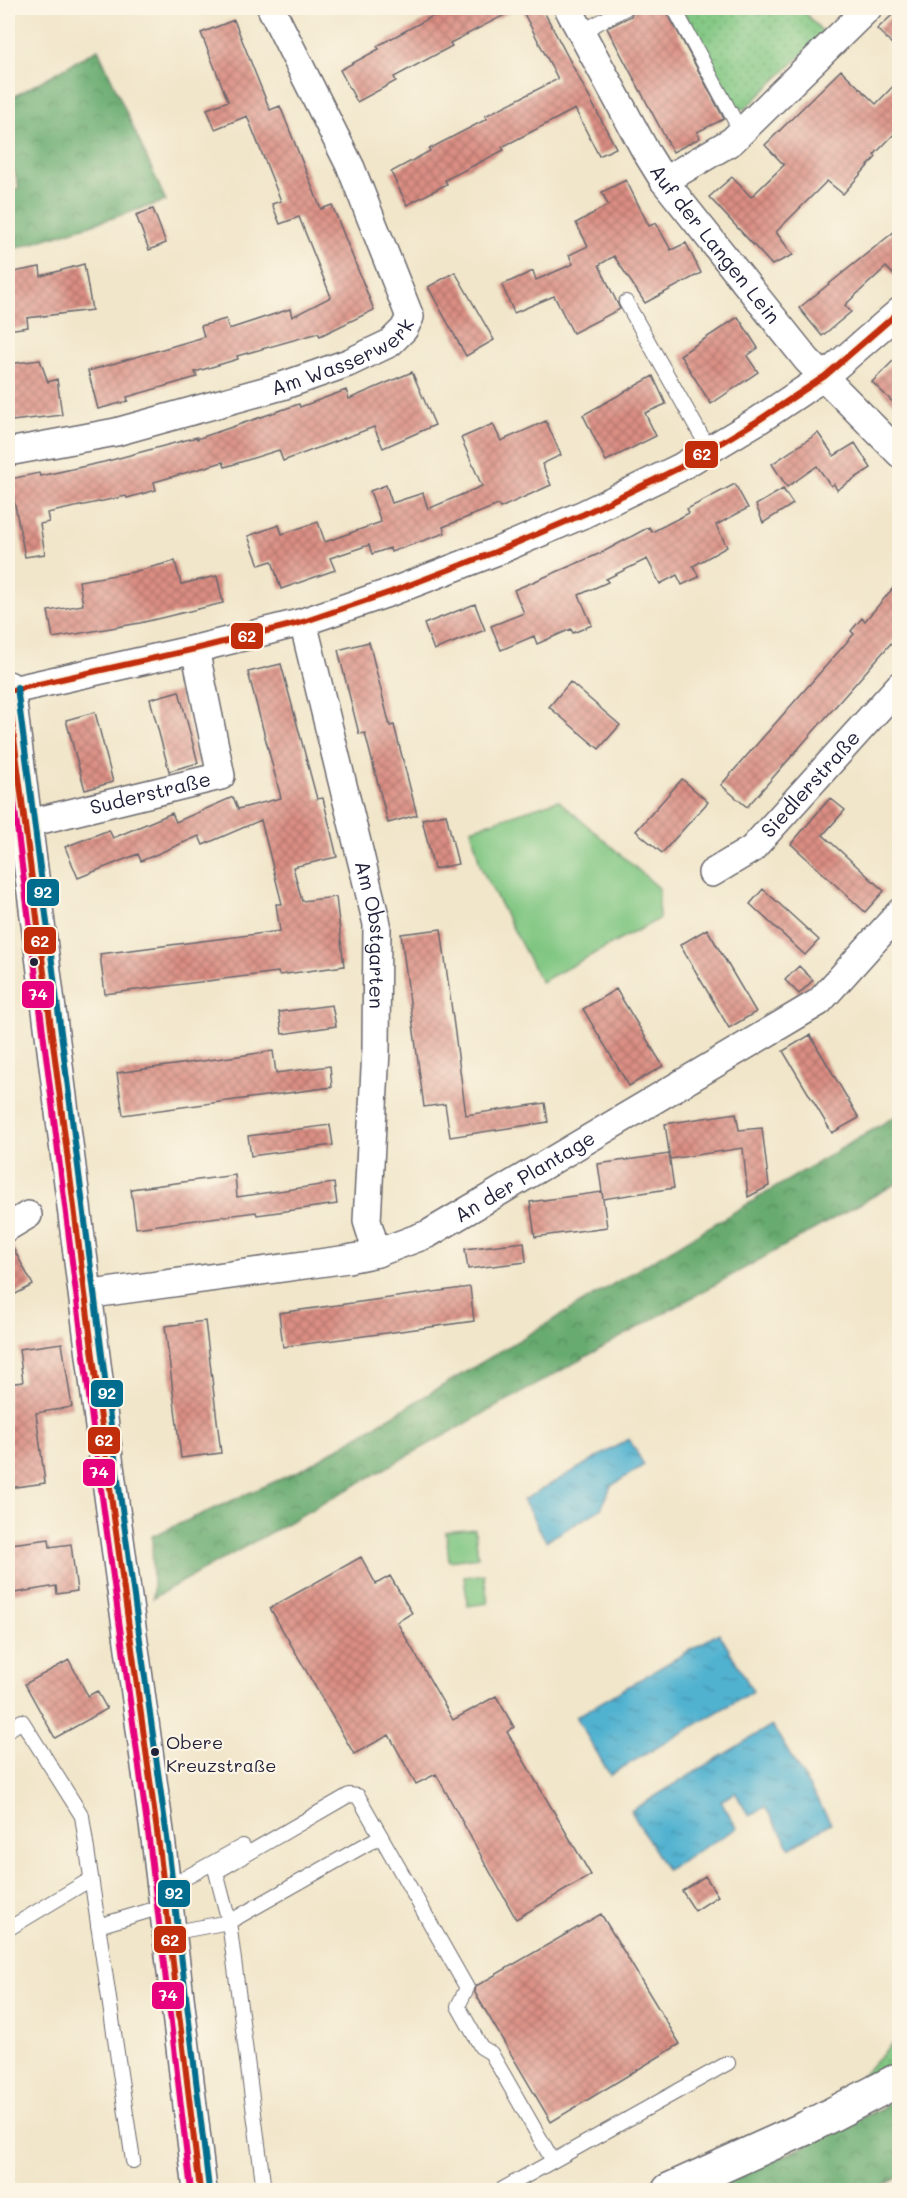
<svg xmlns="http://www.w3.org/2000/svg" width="907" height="2198" viewBox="0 0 907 2198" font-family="Mali,sans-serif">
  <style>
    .grass { fill: url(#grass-dots); stroke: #50745e; stroke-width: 1.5 }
    .forest { fill: url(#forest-crowns); stroke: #465; stroke-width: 1.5 }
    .park { fill: #7fc681; stroke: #50745e; stroke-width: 1.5 }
    .water { fill: url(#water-ripples); stroke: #3a6a86; stroke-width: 1.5 }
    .building { fill: url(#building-cross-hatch) }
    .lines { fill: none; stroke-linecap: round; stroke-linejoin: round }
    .lane-casing { stroke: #6a676d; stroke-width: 16 }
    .street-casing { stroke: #6a676d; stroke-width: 30 }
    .secondary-casing { stroke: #6a676d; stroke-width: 36 }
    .lane { stroke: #fff; stroke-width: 14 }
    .street { stroke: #fff; stroke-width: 27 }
    .secondary { stroke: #fff; stroke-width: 33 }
    .bus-1-casing { stroke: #fcf5e5; stroke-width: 10 }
    .bus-2-casing { stroke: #fcf5e5; stroke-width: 10 }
    .bus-3-casing { stroke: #fcf5e5; stroke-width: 10 }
    .bus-1 { stroke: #c22e0c; stroke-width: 6 }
    .bus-2 { stroke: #e6007e; stroke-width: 6 }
    .bus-3 { stroke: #006d8f; stroke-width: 6 }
    .bus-dot { fill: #22223b; stroke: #fcf5e5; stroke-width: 2 }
    .labels { text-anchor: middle; stroke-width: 4.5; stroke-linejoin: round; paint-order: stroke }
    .bus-label { font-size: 18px; fill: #22223b; stroke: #fcf5e5; text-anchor: start }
    .street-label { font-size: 20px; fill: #22223b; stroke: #fcf5e5 }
    .line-badge { stroke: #fcf5e5; stroke-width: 2 }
    .badge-label { font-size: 16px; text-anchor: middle; font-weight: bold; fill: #fff }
  </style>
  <defs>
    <pattern id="grass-dots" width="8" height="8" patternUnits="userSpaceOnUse" patternTransform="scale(1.5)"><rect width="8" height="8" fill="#7fc681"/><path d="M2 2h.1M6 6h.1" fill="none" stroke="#68a06b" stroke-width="1.8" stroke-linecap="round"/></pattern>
    <pattern id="forest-crowns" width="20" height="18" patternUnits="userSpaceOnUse" patternTransform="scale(1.5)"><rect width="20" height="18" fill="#67ab6f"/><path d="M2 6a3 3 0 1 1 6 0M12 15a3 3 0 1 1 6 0" fill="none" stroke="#548b5c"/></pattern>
    <pattern id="water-ripples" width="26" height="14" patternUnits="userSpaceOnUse" patternTransform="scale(1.5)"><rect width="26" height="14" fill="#51b2d0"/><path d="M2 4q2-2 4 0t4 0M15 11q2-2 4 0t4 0" fill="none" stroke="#4390aa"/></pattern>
    <pattern id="building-cross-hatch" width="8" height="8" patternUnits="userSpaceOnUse" patternTransform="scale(1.5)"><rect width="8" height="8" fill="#db8e83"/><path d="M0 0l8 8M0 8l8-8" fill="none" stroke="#b1746c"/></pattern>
  </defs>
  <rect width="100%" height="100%" fill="#fcf5e5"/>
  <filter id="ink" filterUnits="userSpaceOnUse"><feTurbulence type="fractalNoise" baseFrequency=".0167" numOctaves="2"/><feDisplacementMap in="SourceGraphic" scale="12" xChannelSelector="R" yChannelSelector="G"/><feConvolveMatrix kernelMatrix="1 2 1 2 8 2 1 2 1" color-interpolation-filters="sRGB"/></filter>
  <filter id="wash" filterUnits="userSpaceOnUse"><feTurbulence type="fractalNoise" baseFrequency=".008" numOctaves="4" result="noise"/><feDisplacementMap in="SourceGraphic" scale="24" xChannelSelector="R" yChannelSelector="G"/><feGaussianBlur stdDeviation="1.35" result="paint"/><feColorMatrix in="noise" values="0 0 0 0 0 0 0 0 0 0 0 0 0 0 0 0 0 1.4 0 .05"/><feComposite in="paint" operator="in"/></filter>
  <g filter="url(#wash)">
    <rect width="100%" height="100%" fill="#f1e6ca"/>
    <!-- grass -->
    <path class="grass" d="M 681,8 L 800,8 L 824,33 L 745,109 L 735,108 Z
      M 899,2037 L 899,2062 L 850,2087 Z"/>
    <!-- forest -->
    <path class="forest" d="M 98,49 L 166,201 L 8,251 L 8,203 L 10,191 L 19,188 L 14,170 L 8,171 L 8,100 Z
      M 899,1114 L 899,1182 L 153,1598 L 152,1536 L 301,1470 Z
      M 899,2099 L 899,2177 L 876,2190 L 709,2190 L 812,2143 Z"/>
    <!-- park -->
    <path class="park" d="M 558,800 L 659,888 L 659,919 L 541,982 L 481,868 L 471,829 Z
      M 475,1529 L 478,1557 L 449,1561 L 446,1532 Z
      M 484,1574 L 488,1603 L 468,1606 L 464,1577 Z"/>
    <!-- water -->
    <path class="water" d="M 629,1439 L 644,1465 L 611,1486 L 601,1509 L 546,1541 L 523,1500 Z
      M 719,1633 L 753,1691 L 610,1775 L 576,1717 Z
      M 772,1725 L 831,1823 L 790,1848 L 765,1807 L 749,1816 L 735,1792 L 721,1801 L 737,1828 L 666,1870 L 631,1811 Z"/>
    <g id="blocks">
      <!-- building -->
      <path class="building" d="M 431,8 L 518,8 L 450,43 L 452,46 L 394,77 L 396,81 L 357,102 L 340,70 L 379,49 L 377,46 L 435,15 Z
        M 521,8 L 542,8 L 616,148 L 599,156 L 575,109 L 502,147 L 504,150 L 445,180 L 447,184 L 407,205 L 391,172 L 430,151 L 429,149 L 487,119 L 485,116 L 558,79 Z
        M 635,8 L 665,8 L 724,119 L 697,132 L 700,138 L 673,152 L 607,28 L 631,16 Z
        M 900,8 L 900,52 L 877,29 Z
        M 234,20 L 270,110 L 280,106 L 321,209 L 332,205 L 374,310 L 320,336 L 318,333 L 237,356 L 238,359 L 195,372 L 197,377 L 127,397 L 128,401 L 98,409 L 88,371 L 204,337 L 201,326 L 226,319 L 229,329 L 290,309 L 292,317 L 331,297 L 299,217 L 280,224 L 272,204 L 281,201 L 247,116 L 215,129 L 207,109 L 228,101 L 201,33 Z
        M 841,70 L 876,104 L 900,79 L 900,128 L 874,155 L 876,157 L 843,194 L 827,181 L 776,232 L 793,255 L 772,265 L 709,197 L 732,177 L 751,197 L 784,165 L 765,145 Z
        M 626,180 L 649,226 L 656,223 L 671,250 L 686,243 L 701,273 L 645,303 L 614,256 L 599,265 L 620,309 L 573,333 L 554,296 L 514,313 L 502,285 L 533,271 L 536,280 L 573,264 L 569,255 L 588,246 L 576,223 L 608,205 L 602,192 Z
        M 153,209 L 166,243 L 149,250 L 136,215 Z
        M 900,227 L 900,281 L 886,267 L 845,305 L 851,312 L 822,336 L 799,308 Z
        M 84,264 L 92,310 L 27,318 L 28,327 L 8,330 L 8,273 L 40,267 L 41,276 Z
        M 455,272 L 494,340 L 466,356 L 428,287 Z
        M 738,317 L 758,348 L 747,356 L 758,372 L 711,404 L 680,355 Z
        M 900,354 L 900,409 L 872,382 Z
        M 40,360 L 48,382 L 57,379 L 62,415 L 12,421 L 8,388 L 8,364 Z
        M 412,372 L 435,425 L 383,448 L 374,427 L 283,461 L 279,450 L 225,467 L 223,462 L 154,482 L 156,490 L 127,498 L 126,496 L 47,513 L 49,522 L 40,524 L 45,554 L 25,557 L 10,479 L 39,473 L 40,476 L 104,462 L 197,437 L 197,439 L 299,404 L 300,407 L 346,390 L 349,399 Z
        M 653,376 L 666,404 L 645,413 L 656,436 L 606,461 L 583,415 Z
        M 546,421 L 561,455 L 542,464 L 551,485 L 500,508 L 498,505 L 443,527 L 445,533 L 391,552 L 390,548 L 372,554 L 369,545 L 330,558 L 335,570 L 281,589 L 272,561 L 259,565 L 248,536 L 279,525 L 282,534 L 318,522 L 325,542 L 381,522 L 370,491 L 386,485 L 392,503 L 423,493 L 428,509 L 482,486 L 461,438 L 493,424 L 501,441 Z
        M 818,433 L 834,456 L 855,443 L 871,468 L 837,490 L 834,484 L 831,486 L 817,466 L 787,487 L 772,464 Z
        M 735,484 L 748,508 L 716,525 L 727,547 L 693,566 L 699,577 L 682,585 L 677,575 L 660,584 L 647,559 L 606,579 L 608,582 L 579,595 L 592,625 L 573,633 L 571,629 L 537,644 L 534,636 L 501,650 L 491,626 L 524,613 L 514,590 L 601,553 L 649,527 L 652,532 L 689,513 L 687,509 Z
        M 783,489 L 793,504 L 763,523 L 756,505 Z
        M 175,561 L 181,584 L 217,576 L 223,603 L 140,623 L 53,638 L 48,611 L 83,605 L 79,581 L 133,572 Z
        M 900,580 L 900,633 L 747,807 L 721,785 L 854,634 L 851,631 L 862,618 L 865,621 Z
        M 475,604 L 485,630 L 434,650 L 424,624 Z
        M 369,642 L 390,726 L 394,725 L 417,815 L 388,823 L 365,733 L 359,734 L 338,650 Z
        M 281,664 L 317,799 L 323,798 L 337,857 L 293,867 L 302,901 L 336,897 L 344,966 L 279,975 L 278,972 L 105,994 L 100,954 L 280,931 L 276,904 L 282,904 L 261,820 L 203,845 L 199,836 L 141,861 L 138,854 L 78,878 L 65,847 L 109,830 L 113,838 L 172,813 L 176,822 L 233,797 L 238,809 L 281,798 L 248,672 Z
        M 570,682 L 620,725 L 599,749 L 549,707 Z
        M 179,691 L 198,763 L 169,771 L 150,699 Z
        M 95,712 L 113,782 L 85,790 L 66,720 Z
        M 682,779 L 708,802 L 662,853 L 636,831 Z
        M 830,798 L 845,810 L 823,835 L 884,891 L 865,912 L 791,844 Z
        M 446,814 L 458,864 L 434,869 L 422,819 Z
        M 763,889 L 819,940 L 805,955 L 750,904 Z
        M 441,929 L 466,1115 L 545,1103 L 548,1122 L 450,1137 L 445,1104 L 424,1107 L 401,934 Z
        M 707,929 L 756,1012 L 729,1028 L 680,945 Z
        M 799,966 L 813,980 L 799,994 L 785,980 Z
        M 616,989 L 663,1066 L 629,1086 L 583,1009 Z
        M 332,1005 L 336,1026 L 282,1034 L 279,1012 Z
        M 810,1035 L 859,1118 L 832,1133 L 783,1051 Z
        M 273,1051 L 276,1073 L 330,1066 L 332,1087 L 123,1115 L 117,1073 Z
        M 736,1113 L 739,1130 L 762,1128 L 769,1186 L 748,1197 L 743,1148 L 670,1159 L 665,1124 Z
        M 330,1125 L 333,1145 L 251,1156 L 248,1136 Z
        M 669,1154 L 674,1188 L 603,1199 L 598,1164 Z
        M 235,1175 L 237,1197 L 334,1183 L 337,1204 L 257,1215 L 256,1212 L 136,1228 L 131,1189 Z
        M 602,1192 L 607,1227 L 535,1237 L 530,1202 Z
        M 10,1242 L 33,1285 L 8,1298 L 8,1243 Z
        M 524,1242 L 526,1262 L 468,1269 L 465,1249 Z
        M 470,1287 L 474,1321 L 283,1347 L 279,1313 Z
        M 205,1321 L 221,1453 L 181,1458 L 165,1326 Z
        M 62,1343 L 72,1407 L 36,1413 L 45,1483 L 9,1488 L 8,1384 L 23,1382 L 19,1349 Z
        M 49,1539 L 50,1547 L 71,1544 L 77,1591 L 57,1594 L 56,1586 L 8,1594 L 8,1553 L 12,1552 L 11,1544 Z
        M 361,1557 L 376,1584 L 390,1576 L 412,1613 L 397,1622 L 453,1720 L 496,1696 L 514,1727 L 507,1732 L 591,1875 L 516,1919 L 436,1774 L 416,1784 L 389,1735 L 354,1754 L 270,1608 Z
        M 69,1660 L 88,1696 L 97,1691 L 107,1709 L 55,1738 L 25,1684 Z
        M 705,1876 L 718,1896 L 695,1911 L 682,1891 Z
        M 601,1914 L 680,2044 L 551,2122 L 475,1993 L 476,1986 Z"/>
    </g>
  </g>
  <g filter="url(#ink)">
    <use href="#blocks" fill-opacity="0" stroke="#6a676d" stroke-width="1.5"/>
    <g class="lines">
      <!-- lane casing -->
      <g class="lane-casing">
        <path id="lane" d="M 674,8 L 741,132
          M 581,32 L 626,8
          M 626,302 L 710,451
          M 8,1730 L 22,1721 L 82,1816 L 133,2161
          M 165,1889 L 243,1846
          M 98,1926 L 165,1906
          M 8,1929 L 91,1879
          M 170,1933 L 229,1922 L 381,1836
          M 553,2161 L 728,2063
          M 264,2190 L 229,1922 L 216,1872 L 349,1795 L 358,1796 L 467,1988 L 458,2006 L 481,2047 L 491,2053 L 553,2161 L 501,2190"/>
      </g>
      <!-- street casing -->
      <g class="street-casing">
        <g id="street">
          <path id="s1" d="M 568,8 L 646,152 L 664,181 L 807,360 L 900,454"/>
          <path d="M 664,181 L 732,141 L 868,8"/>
          <path id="s2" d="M 8,452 L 116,432 L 282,386 L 348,363 L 390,343 L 404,329 L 410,317 L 351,168 L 271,8"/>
          <path id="s3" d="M 303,622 L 377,924 L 376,1050 L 367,1221 L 377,1253"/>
          <path d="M 8,691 L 195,649 L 303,622 L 391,592 L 495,552 L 584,514 L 679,468 L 759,420 L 825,376 L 900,311"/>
          <path id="s4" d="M 25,824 L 221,776 L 195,649"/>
          <path id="s5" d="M 712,873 L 752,849 L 900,685"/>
          <path d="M 8,1227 L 28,1215"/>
          <path id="s6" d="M 85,1295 L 348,1259 L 377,1253 L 428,1234 L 819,1002 L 900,912"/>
        </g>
      </g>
      <!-- secondary casing -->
      <g class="secondary-casing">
        <path id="secondary" d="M 8,688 L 107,1466 L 159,1846 L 200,2190
          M 669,2190 L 806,2128 L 900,2079"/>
      </g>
      <!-- lane -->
      <use href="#lane" class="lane"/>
      <!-- street -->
      <use href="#street" class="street"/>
      <!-- secondary -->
      <use href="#secondary" class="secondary"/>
      <!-- bus-1 casing -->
      <g class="bus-1-casing">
        <path id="bus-1" d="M 8,691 L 107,1466 L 159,1846 L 200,2190
          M 8,691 L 195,649 L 303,622 L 391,592 L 495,552 L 584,514 L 679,468 L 759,420 L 825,376 L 900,311"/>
      </g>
      <!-- bus-2 casing -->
      <g class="bus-2-casing">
        <path id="bus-2" d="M 8,755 L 98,1467 L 150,1847 L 191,2190"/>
      </g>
      <!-- bus-3 casing -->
      <g class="bus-3-casing">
        <path id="bus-3" d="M 17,687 L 116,1465 L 168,1845 L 209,2189"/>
      </g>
      <!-- bus-1 -->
      <use href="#bus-1" class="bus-1"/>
      <!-- bus-2 -->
      <use href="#bus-2" class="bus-2"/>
      <!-- bus-3 -->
      <use href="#bus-3" class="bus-3"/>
    </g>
  </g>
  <!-- markers -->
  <g class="bus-dot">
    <circle cx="34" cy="962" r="5"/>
    <circle cx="155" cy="1752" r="5"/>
  </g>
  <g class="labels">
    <!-- bus labels -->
    <g class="bus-label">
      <text x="166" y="1749">Obere<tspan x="166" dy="23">Kreuzstraße</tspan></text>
    </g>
    <!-- street labels -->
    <g class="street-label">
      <text dy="7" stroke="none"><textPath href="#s1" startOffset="279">Auf der Langen Lein</textPath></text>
      <text dy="7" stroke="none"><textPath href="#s2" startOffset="350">Am Wasserwerk</textPath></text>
      <text dy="7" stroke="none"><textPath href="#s5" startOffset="134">Siedlerstraße</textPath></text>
      <text dy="7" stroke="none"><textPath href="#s4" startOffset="129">Suderstraße</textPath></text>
      <text dy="7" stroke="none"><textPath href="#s3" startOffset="321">Am Obstgarten</textPath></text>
      <text dy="7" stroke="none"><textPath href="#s6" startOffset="462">An der Plantage</textPath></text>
    </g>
  </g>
  <g class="line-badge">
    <rect x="684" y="440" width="35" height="29" rx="6" fill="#c22e0c"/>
    <rect x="230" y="622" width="34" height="28" rx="6" fill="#c22e0c"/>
    <rect x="26" y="878" width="34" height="29" rx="6" fill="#006d8f"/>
    <rect x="23" y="926" width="34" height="29" rx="6" fill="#c22e0c"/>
    <rect x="21" y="980" width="34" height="29" rx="6" fill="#e6007e"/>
    <rect x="90" y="1379" width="34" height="29" rx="6" fill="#006d8f"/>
    <rect x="87" y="1426" width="34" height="29" rx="6" fill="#c22e0c"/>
    <rect x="82" y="1458" width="34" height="29" rx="6" fill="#e6007e"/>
    <rect x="157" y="1879" width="34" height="29" rx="6" fill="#006d8f"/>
    <rect x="153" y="1925" width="34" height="29" rx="6" fill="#c22e0c"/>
    <rect x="151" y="1981" width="34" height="29" rx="6" fill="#e6007e"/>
  </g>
  <g class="badge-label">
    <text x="702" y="460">62</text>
    <text x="247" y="642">62</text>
    <text x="43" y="898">92</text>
    <text x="40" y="947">62</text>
    <text x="38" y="1000">74</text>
    <text x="107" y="1399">92</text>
    <text x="104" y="1446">62</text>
    <text x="99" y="1478">74</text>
    <text x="174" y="1899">92</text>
    <text x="170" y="1946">62</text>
    <text x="168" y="2001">74</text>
  </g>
  <!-- margin -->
  <rect width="907" height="2198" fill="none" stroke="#fcf5e5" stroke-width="30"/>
</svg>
